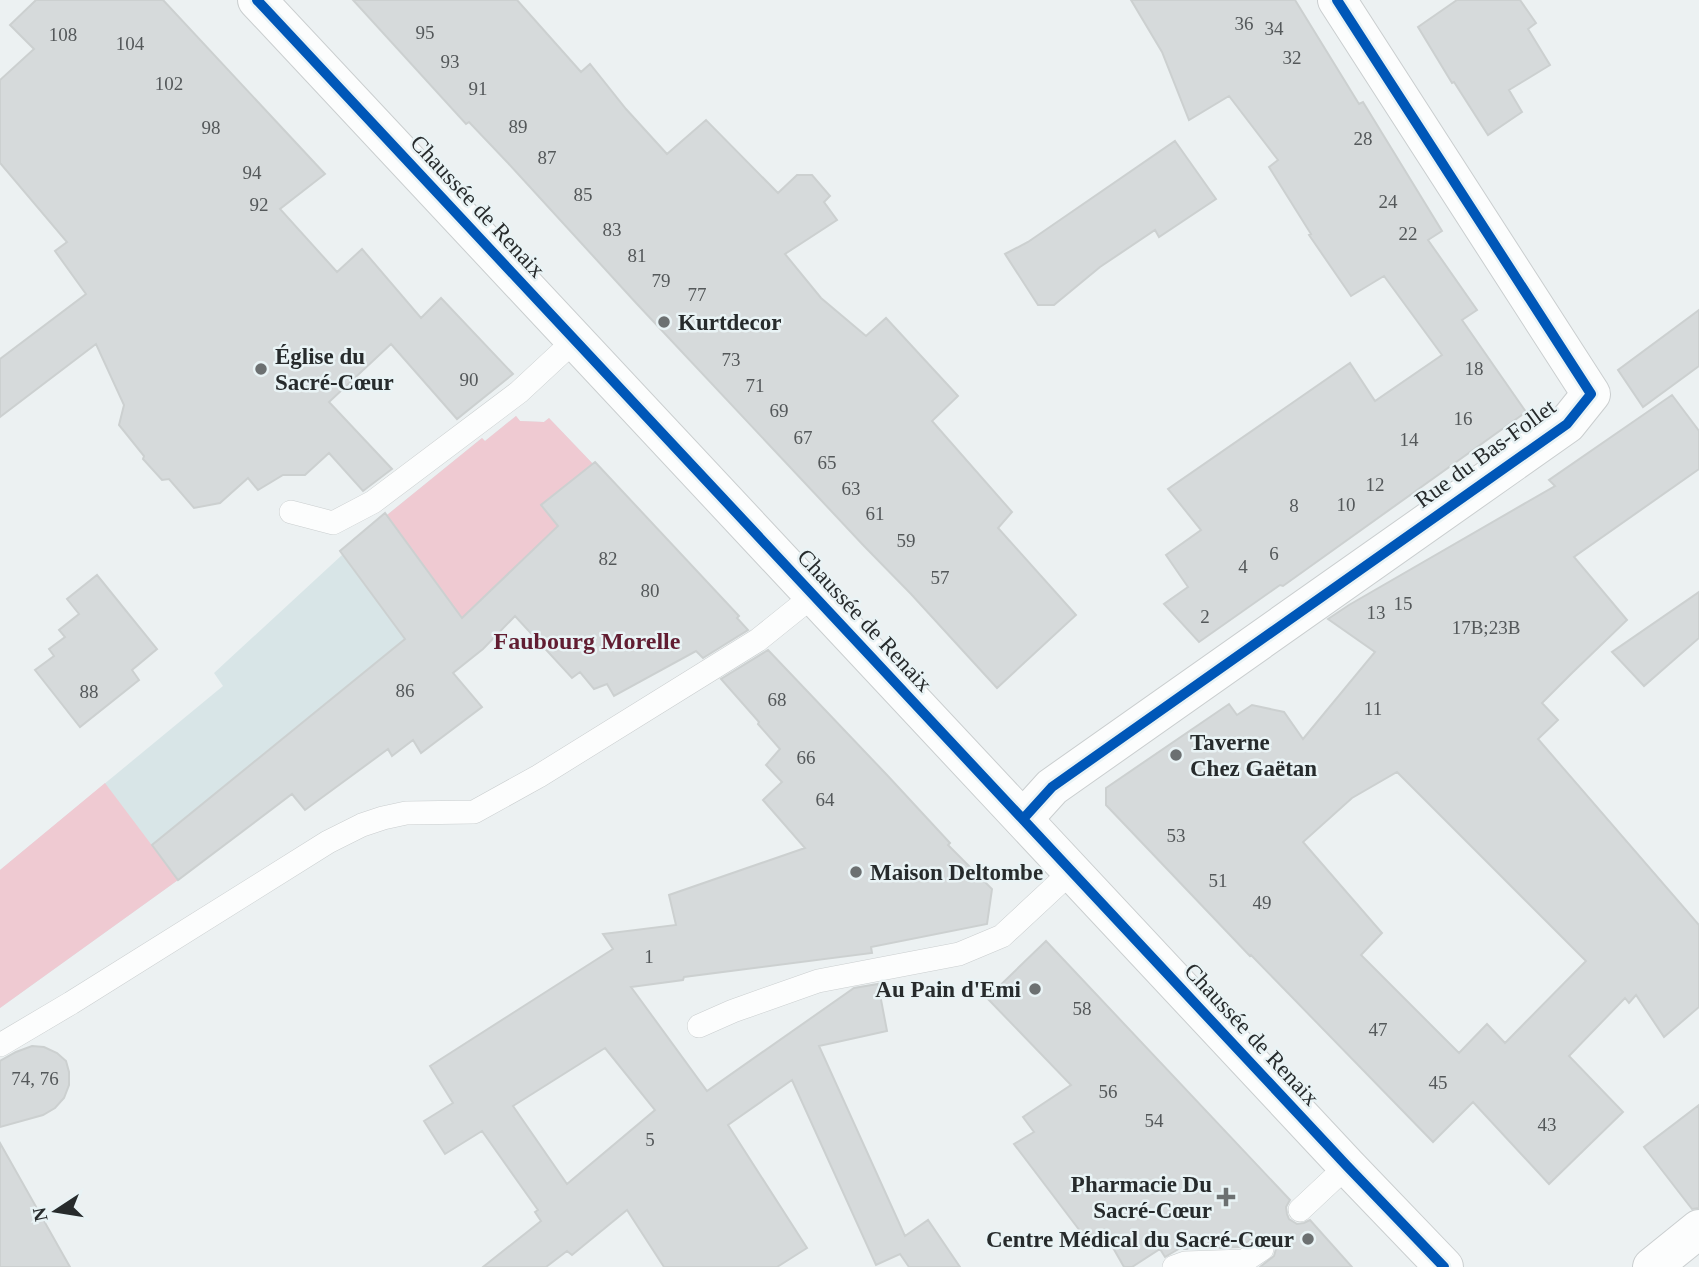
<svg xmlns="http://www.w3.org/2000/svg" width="1699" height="1267" viewBox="0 0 1699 1267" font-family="Georgia,serif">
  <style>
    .built { fill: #d8e5e7 }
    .green { fill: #efcad2 }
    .building { fill: #d6dadb; stroke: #ccd0d0; stroke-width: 2; fill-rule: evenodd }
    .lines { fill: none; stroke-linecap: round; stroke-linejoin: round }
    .lane-casing { stroke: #cacecf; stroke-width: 24 }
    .street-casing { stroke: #cacecf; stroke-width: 40 }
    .primary-casing { stroke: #cacecf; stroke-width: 40 }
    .lane { stroke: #fcfdfd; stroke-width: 23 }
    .street { stroke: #fcfdfd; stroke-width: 38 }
    .primary { stroke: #fcfdfd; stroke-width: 38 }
    .cycleway-casing { stroke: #e9f3f5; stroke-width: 15 }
    .cycleway { stroke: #0057b8; stroke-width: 10 }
    .poi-dot { fill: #6c7071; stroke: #e9f3f5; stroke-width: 2.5 }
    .labels { text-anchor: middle; stroke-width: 5; stroke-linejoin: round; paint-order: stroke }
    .number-label { font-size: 19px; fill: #54585a }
    .street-label { font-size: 23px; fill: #272b2c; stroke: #e9f3f5 }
    .poi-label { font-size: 23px; font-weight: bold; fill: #272b2c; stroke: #e9f3f5; text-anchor: start }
    .neighbourhood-label { font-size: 24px; font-weight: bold; fill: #611d31; stroke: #e9f3f5 }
  </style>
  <rect width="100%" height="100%" fill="#ecf1f2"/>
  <!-- built -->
  <path class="built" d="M 516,416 L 520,421 L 544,422 L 549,418 L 592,463 L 595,462 L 632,504 L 566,566 L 481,650 L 453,673 L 482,707 L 421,753 L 413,741 L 392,756 L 387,750 L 305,810 L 292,794 L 178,880 L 0,1008 L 0,870 L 223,686 L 214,673 L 342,555 L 340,551 L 385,513 L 387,515 L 482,438 L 485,441 Z"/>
  <!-- green -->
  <path class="green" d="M 516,416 L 520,421 L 544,422 L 549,418 L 593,464 L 541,505 L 558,526 L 462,618 L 387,515 L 482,438 L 485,441 Z
    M 105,783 L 178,880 L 0,1008 L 0,870 Z"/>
  <!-- building -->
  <path class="building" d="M 36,0 L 163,0 L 325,174 L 280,209 L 337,272 L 362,249 L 421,318 L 441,298 L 513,374 L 457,419 L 391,344 L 329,402 L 392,469 L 363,491 L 329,453 L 305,475 L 283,475 L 258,490 L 248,478 L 220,503 L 194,508 L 169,479 L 162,480 L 143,459 L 144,456 L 119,425 L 124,405 L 96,344 L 0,417 L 0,359 L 86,294 L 55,251 L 67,242 L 0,163 L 0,80 L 34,49 L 10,25 Z
    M 353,0 L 517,0 L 581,72 L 590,64 L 626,109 L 667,154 L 706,120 L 778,193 L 797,175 L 812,175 L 830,196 L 824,202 L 837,220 L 785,254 L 821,298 L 866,336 L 886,318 L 958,396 L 932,421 L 1012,512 L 998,528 L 1076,615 L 997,688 L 911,594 L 864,546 L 637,304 L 508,163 L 469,122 L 466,124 Z
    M 1131,0 L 1295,0 L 1359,104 L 1363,102 L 1442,231 L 1428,240 L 1477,310 L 1462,320 L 1526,412 L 1283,586 L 1280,585 L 1199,642 L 1164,604 L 1188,587 L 1166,555 L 1201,530 L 1168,489 L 1350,363 L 1375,401 L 1442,355 L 1384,276 L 1351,296 L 1309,235 L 1311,234 L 1269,167 L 1278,160 L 1229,96 L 1189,120 L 1162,52 Z
    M 1457,0 L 1520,0 L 1536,23 L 1528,29 L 1550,65 L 1509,90 L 1522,112 L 1488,135 L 1454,82 L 1452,83 L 1418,27 Z
    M 1175,141 L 1216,199 L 1159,237 L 1155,230 L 1100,267 L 1054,305 L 1038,305 L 1005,254 L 1028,242 Z
    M 1699,310 L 1699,366 L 1643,407 L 1618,370 Z
    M 1672,395 L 1699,431 L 1699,469 L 1574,557 L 1627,620 L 1572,673 L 1542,703 L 1558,720 L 1538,739 L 1699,925 L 1699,1007 L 1664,1037 L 1636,995 L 1629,1003 L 1625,998 L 1569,1056 L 1623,1112 L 1549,1184 L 1473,1102 L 1433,1142 L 1251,955 L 1250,956 L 1106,805 L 1106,788 L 1229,704 L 1237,715 L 1252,705 L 1284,712 L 1303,739 L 1375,652 L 1328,619 L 1349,605 L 1555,486 L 1549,480 ZM 1397,772 L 1586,961 L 1505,1043 L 1487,1024 L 1459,1053 L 1361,955 L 1382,933 L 1303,842 L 1352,798 Z
    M 595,462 L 739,616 L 737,618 L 748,630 L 703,658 L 696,651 L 614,696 L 607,684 L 594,689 L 580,672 L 572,678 L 515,616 L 483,649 L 453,673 L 482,707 L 421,753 L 413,740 L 392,756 L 388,749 L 305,810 L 292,794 L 178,880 L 152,845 L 405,639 L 340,551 L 385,513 L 462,618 L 558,526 L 541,505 Z
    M 97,575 L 157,649 L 132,670 L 139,680 L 80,727 L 35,670 L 54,656 L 49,649 L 65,637 L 59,630 L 79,614 L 67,599 Z
    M 1699,592 L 1699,638 L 1644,686 L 1612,652 Z
    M 768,650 L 887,775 L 950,843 L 948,845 L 992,889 L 987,924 L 871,947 L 872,953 L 684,977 L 683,980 L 631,987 L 707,1091 L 854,988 L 878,984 L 887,1031 L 819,1046 L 905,1236 L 928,1220 L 960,1267 L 909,1267 L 900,1254 L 876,1265 L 792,1080 L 728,1125 L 807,1248 L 777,1267 L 664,1267 L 627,1210 L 572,1255 L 567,1251 L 546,1267 L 483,1267 L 541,1221 L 535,1212 L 538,1210 L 482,1131 L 445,1154 L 424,1121 L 453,1103 L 430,1066 L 613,949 L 603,934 L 676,925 L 669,895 L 805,848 L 763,800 L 782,782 L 766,765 L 780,749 L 758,724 L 759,722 L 721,679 ZM 605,1048 L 655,1110 L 567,1184 L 513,1106 Z
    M 1046,941 L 1290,1200 L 1286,1207 L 1287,1214 L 1289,1219 L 1297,1224 L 1304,1223 L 1310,1220 L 1352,1267 L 1260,1267 L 1274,1256 L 1276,1249 L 1273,1241 L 1269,1237 L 1262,1235 L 1254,1237 L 1240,1247 L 1213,1248 L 1205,1238 L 1187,1249 L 1184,1249 L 1182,1247 L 1165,1257 L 1160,1249 L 1132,1267 L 1124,1267 L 1108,1239 L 1093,1248 L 1014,1144 L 1034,1132 L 1023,1117 L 1071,1085 L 987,998 Z
    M 32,1046 L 44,1047 L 57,1053 L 66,1061 L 69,1072 L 69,1085 L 64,1098 L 55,1108 L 43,1115 L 0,1127 L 0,1061 L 16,1052 Z
    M 1699,1105 L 1699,1208 L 1692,1209 L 1644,1147 Z
    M 0,1143 L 70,1267 L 0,1267 Z"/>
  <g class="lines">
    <!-- lane casing -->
    <g class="lane-casing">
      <path id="lane" d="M 291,512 L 333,523 L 373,502 L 519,392 L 575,340
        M 699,1026 L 733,1011 L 818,981 L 959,954 L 1002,936 L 1072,871
        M 0,1045 L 71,1003 L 328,842 L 362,825 L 383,818 L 406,813 L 474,812 L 539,776 L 758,640 L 814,595
        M 1300,1210 L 1347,1166
        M 1174,1267 L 1185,1263 L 1244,1261 L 1262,1249"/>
    </g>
    <!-- street casing -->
    <g class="street-casing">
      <path id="street" d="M 1023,819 L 1052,787 L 1567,424 L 1591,394 L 1337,0
        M 1652,1267 L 1699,1229"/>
    </g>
    <!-- primary casing -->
    <g class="primary-casing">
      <path id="primary" d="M 257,0 L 1347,1166 L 1444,1267"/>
    </g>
    <!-- lane -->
    <use href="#lane" class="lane"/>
    <!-- street -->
    <use href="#street" class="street"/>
    <!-- primary -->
    <use href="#primary" class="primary"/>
    <!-- cycleway casing -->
    <g class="cycleway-casing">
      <path id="cycleway" d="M 257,0 L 1347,1166 L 1444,1267
        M 1023,819 L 1052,787 L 1567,424 L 1591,394 L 1337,0"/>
    </g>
    <!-- cycleway -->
    <use href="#cycleway" class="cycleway"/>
  </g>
  <!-- markers -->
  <g class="poi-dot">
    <circle cx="664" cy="322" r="7"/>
    <circle cx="261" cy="369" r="7"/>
    <circle cx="1176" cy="755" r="7"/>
    <circle cx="856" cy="872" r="7"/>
    <circle cx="1035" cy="989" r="7"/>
    <path d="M1222.5 1186.5h7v7h7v7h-7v7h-7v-7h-7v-7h7z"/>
    <circle cx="1308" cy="1239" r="7"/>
  </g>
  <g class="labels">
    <!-- number labels -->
    <g class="number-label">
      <text x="1244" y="30">36</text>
      <text x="1274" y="35">34</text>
      <text x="425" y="39">95</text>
      <text x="63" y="41">108</text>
      <text x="130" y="50">104</text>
      <text x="1292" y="64">32</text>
      <text x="450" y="68">93</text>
      <text x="169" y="90">102</text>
      <text x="478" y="95">91</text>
      <text x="518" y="133">89</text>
      <text x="211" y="134">98</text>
      <text x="1363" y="145">28</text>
      <text x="547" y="164">87</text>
      <text x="252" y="179">94</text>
      <text x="583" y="201">85</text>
      <text x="1388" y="208">24</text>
      <text x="259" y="211">92</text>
      <text x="612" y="236">83</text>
      <text x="1408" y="240">22</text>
      <text x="637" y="262">81</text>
      <text x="661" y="287">79</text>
      <text x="697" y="301">77</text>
      <text x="731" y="366">73</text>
      <text x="1474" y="375">18</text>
      <text x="469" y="386">90</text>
      <text x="755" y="392">71</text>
      <text x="779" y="417">69</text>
      <text x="1463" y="425">16</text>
      <text x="803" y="444">67</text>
      <text x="1409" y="446">14</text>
      <text x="827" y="469">65</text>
      <text x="1375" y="491">12</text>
      <text x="851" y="495">63</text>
      <text x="1346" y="511">10</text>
      <text x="1294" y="512">8</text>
      <text x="875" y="520">61</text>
      <text x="906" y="547">59</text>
      <text x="1274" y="560">6</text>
      <text x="608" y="565">82</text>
      <text x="1243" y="573">4</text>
      <text x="940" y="584">57</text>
      <text x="650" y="597">80</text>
      <text x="1403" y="610">15</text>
      <text x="1376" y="619">13</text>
      <text x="1205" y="623">2</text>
      <text x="1486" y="634">17B;23B</text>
      <text x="405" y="697">86</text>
      <text x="89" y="698">88</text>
      <text x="777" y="706">68</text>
      <text x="1373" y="715">11</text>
      <text x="806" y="764">66</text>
      <text x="825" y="806">64</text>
      <text x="1176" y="842">53</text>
      <text x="1218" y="887">51</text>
      <text x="1262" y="909">49</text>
      <text x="649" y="963">1</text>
      <text x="1082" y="1015">58</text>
      <text x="1378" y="1036">47</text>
      <text x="35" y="1085">74, 76</text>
      <text x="1438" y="1089">45</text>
      <text x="1108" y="1098">56</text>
      <text x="1154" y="1127">54</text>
      <text x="1547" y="1131">43</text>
      <text x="650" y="1146">5</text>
    </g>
    <!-- street labels -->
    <g class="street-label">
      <text transform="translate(478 206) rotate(47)" y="8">Chaussée de Renaix</text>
      <text transform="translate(1485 453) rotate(-36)" y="8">Rue du Bas-Follet</text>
      <text transform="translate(865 620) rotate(47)" y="8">Chaussée de Renaix</text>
      <text transform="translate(1252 1034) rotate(47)" y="8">Chaussée de Renaix</text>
    </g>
    <!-- poi labels -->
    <g class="poi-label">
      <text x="678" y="330">Kurtdecor</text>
      <text x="275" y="364">Église du<tspan x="275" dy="26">Sacré-Cœur</tspan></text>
      <text x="1190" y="750">Taverne<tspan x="1190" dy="26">Chez Gaëtan</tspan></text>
      <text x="870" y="880">Maison Deltombe</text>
      <text x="1021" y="997" text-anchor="end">Au Pain d'Emi</text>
      <text x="1212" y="1192" text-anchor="end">Pharmacie Du<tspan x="1212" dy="26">Sacré-Cœur</tspan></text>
      <text x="1294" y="1247" text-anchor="end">Centre Médical du Sacré-Cœur</text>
    </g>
    <!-- neighbourhood labels -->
    <g class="neighbourhood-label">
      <text x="587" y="649">Faubourg Morelle</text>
    </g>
  </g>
  <!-- north arrow -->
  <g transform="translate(56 1211) rotate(258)" stroke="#e9f3f5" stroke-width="5" paint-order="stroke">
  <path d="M0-5L12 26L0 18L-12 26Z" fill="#272b2c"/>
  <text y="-10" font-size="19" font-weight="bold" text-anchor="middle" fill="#272b2c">N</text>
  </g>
</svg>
